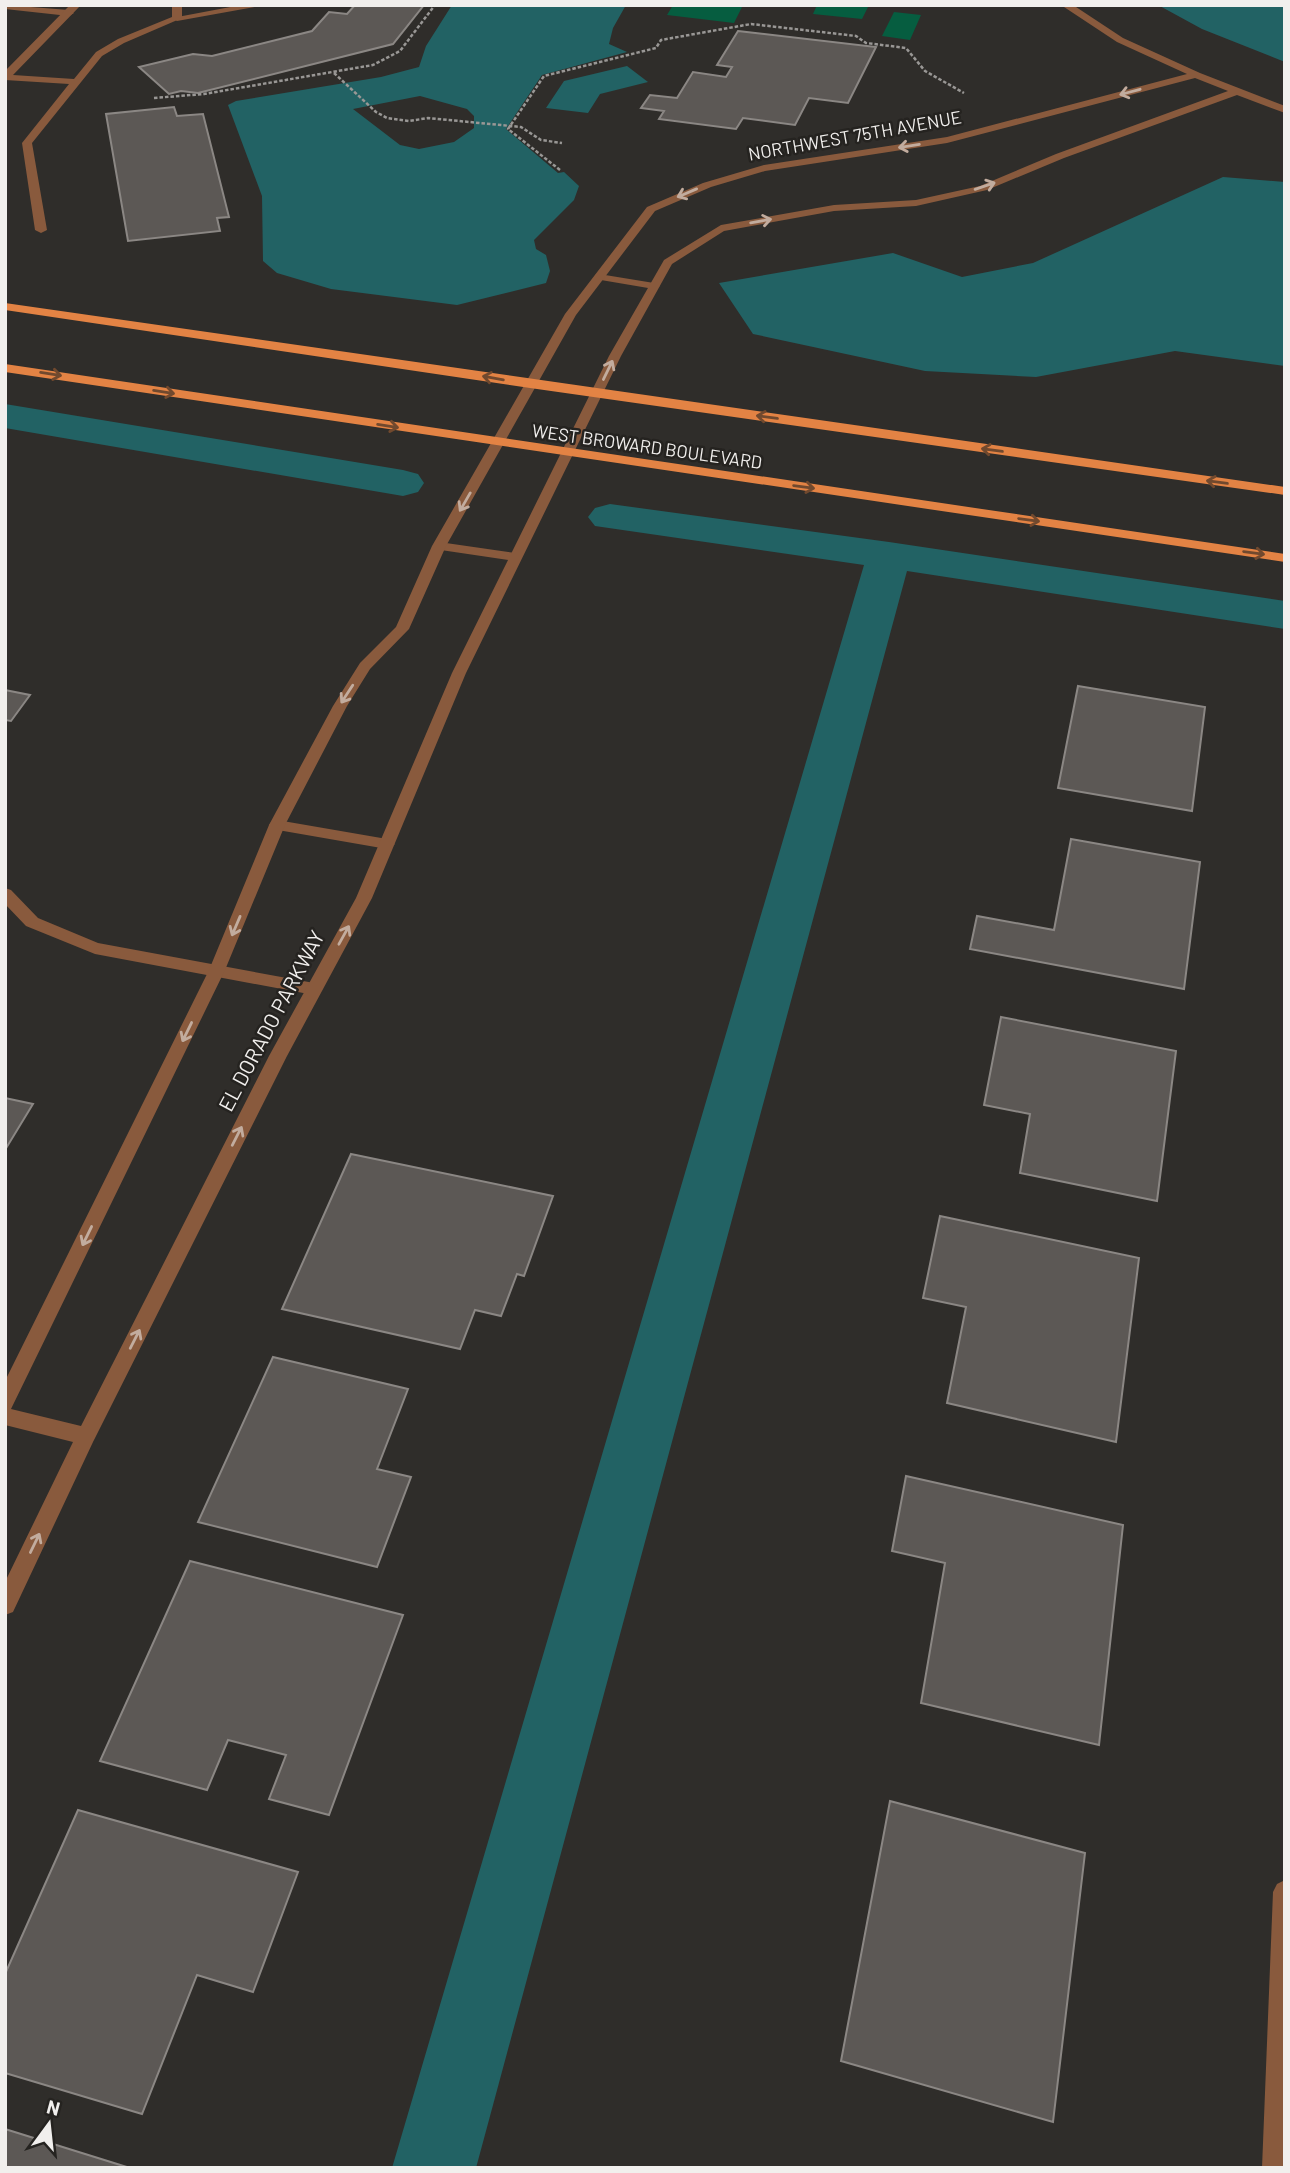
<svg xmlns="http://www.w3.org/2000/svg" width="1290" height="2173" viewBox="0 0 1290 2173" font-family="Barlow,sans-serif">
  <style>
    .green { fill: #065d40 }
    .water { fill: #226264; fill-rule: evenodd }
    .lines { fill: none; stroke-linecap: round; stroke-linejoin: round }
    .canal { fill: #226264; fill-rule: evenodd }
    .building { fill: #5c5855; stroke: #8b8784; stroke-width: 2 }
    .path { stroke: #999795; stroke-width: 2.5; stroke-dasharray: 3.5 2; stroke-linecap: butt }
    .service { fill: #895a3d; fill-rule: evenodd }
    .minor { fill: #895a3d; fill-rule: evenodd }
    .primary { fill: #e38344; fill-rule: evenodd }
    .oneway { stroke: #c2ac9e }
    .oneway2 { stroke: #71492e }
    .labels { text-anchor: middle; stroke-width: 5; stroke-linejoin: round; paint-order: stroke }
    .far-street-label { font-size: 18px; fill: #f1efed; stroke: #252320 }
    .street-label { font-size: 21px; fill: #f1efed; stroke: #252320 }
  </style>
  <rect width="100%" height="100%" fill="#2f2d2a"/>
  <!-- green -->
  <path class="green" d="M 673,5 L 743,5 L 734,23 L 667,15 Z
    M 817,5 L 869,5 L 862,19 L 813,14 Z
    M 894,12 L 921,15 L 910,40 L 882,36 Z"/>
  <!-- water -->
  <path class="water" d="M 452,5 L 626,5 L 613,28 L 609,44 L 627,52 L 542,75 L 506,129 L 558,173 L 564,172 L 579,186 L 574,200 L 534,240 L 536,249 L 546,255 L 550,271 L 546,283 L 457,305 L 331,289 L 277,273 L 263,261 L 262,196 L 228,105 L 236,101 L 381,77 L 419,67 L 426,46 ZM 420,96 L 467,109 L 474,116 L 474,128 L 454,142 L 419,149 L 400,145 L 353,109 Z
    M 1158,5 L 1285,5 L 1285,62 L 1202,29 Z
    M 627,66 L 648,82 L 600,94 L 588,113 L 546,108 L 564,81 Z
    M 1223,177 L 1285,182 L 1285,366 L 1175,351 L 1036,377 L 925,371 L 753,334 L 719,283 L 893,253 L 962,277 L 1033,263 Z"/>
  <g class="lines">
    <!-- canal -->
    <path class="canal" d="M 5,404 L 403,470 L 418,474 L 424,483 L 418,492 L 403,496 L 5,428 Z
      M 610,504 L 889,542 L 1285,601 L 1285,629 L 907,571 L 476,2168 L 392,2168 L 864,565 L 595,526 L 588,517 L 595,508 Z"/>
  </g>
  <!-- building -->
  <path class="building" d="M 355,5 L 424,5 L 393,44 L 198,93 L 181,91 L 169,94 L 139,67 L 193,54 L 212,56 L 312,31 L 329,12 L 347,14 Z
    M 738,31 L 876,47 L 848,103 L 809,98 L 795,125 L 743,118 L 736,129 L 659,119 L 664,111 L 641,108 L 650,95 L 677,98 L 693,72 L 726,77 L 732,67 L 717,65 Z
    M 174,107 L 177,116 L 203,114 L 229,217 L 217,218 L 220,231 L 128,241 L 106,114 Z
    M 1078,686 L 1205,707 L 1192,811 L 1058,788 Z
    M 5,690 L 30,695 L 11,721 L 5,720 Z
    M 1071,839 L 1200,862 L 1184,989 L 970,949 L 977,916 L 1054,930 Z
    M 1001,1017 L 1176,1051 L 1157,1201 L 1020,1173 L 1030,1114 L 984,1105 Z
    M 5,1098 L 33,1104 L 5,1150 Z
    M 351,1154 L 553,1196 L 524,1276 L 517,1274 L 501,1316 L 475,1310 L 460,1349 L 282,1309 Z
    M 940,1216 L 1139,1258 L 1116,1442 L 947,1403 L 966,1307 L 923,1298 Z
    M 273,1357 L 408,1389 L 377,1469 L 411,1477 L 377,1567 L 198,1522 Z
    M 906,1476 L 1123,1525 L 1099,1745 L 921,1703 L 945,1563 L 892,1551 Z
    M 190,1561 L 403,1615 L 329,1815 L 269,1799 L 286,1755 L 228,1740 L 207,1790 L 100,1761 Z
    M 890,1801 L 1085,1853 L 1053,2122 L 841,2061 Z
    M 78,1810 L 298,1872 L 253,1992 L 197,1975 L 142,2114 L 5,2073 L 5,1974 Z
    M 5,2129 L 130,2168 L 5,2168 Z"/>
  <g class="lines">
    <!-- path -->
    <path class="path" d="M 334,73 L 376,112 L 387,118 L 409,121 L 428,118 L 521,127 L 541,140 L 562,143
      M 154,98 L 204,94 L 373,65 L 400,51 L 435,5
      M 560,170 L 508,129 L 544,76 L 656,48 L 661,40 L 751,24 L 856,36 L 866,43 L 906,48 L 925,71 L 964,93"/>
    <!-- service -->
    <path class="service" d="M 5,5 L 69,10 L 74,13 L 69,16 L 5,9 Z
      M 241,5 L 266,5 L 177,21 L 172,18 Z
      M 599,274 L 654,283 L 660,286 L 654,289 L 595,279 L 595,275 Z
      M 439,542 L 515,553 L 522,557 L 515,561 L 434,549 L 434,543 Z
      M 277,820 L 387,839 L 395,844 L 387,849 L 272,829 L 269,825 L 272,821 Z
      M 5,888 L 11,890 L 38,918 L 98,943 L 314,983 L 322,989 L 314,995 L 95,954 L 26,926 L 5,904 Z"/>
    <!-- minor -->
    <path class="minor" d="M 70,5 L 81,5 L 13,75 L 74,79 L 96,52 L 118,39 L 172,17 L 172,5 L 182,5 L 182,18 L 124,43 L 102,56 L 32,143 L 47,230 L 41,233 L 35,230 L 22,143 L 69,84 L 5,80 L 5,71 Z
      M 1061,5 L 1073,5 L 1123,38 L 1200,73 L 1285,106 L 1285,113 L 1237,95 L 1064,158 L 987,190 L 916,206 L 834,211 L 724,231 L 672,264 L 621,356 L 466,673 L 372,898 L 287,1056 L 93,1442 L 13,1612 L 5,1615 L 5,1582 L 73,1442 L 5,1425 L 5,1381 L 209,970 L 269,825 L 333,706 L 360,663 L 396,627 L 432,546 L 565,314 L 647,207 L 703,183 L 764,165 L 947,137 L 1187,74 L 1117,42 ZM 1195,78 L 1228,91 L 1056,154 L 980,186 L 916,200 L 834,205 L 721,225 L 664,260 L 609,356 L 452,673 L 356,898 L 269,1056 L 81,1426 L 11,1409 L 225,970 L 285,825 L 347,706 L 370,669 L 409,629 L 446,546 L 576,315 L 655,211 L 711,187 L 765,171 L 947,143 Z
      M 1285,1880 L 1285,2168 L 1262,2168 L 1273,1892 L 1277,1884 Z"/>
    <!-- primary -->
    <path class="primary" d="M 5,303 L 1285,487 L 1285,495 L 530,388 L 5,310 Z
      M 5,364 L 1285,554 L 1285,562 L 5,372 Z"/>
  </g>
  <!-- one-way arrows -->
  <defs><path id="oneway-shaft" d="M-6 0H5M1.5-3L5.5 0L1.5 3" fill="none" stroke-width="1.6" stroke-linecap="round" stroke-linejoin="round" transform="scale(1.75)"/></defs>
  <g class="oneway">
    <use href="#oneway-shaft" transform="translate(1130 92) rotate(165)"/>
    <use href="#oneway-shaft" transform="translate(909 146) rotate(171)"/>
    <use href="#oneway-shaft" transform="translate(985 186) rotate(-19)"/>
    <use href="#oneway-shaft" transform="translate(687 193) rotate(157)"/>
    <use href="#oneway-shaft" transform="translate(761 221) rotate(-10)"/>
    <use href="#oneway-shaft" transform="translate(608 370) rotate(-64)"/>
    <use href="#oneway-shaft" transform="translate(465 502) rotate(120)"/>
    <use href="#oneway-shaft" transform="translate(347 694) rotate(123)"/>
    <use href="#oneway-shaft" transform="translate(236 926) rotate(113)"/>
    <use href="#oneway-shaft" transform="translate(344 935) rotate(-61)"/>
    <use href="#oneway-shaft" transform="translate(187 1032) rotate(116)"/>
    <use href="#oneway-shaft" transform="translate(237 1136) rotate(-63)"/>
    <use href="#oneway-shaft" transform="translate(87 1236) rotate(116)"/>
    <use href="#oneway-shaft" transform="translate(135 1339) rotate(-63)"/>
    <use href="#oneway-shaft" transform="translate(35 1543) rotate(-64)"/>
  </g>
  <g class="oneway2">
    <use href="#oneway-shaft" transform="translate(51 374) rotate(9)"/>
    <use href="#oneway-shaft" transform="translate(493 378) rotate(-170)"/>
    <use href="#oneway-shaft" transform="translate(164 392) rotate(9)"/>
    <use href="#oneway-shaft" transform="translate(767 417) rotate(-172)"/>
    <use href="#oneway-shaft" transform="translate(388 426) rotate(9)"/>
    <use href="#oneway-shaft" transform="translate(992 450) rotate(-172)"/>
    <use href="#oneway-shaft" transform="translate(1217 482) rotate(-172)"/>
    <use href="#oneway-shaft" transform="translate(804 487) rotate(8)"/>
    <use href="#oneway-shaft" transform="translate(1029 520) rotate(8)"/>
    <use href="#oneway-shaft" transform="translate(1254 553) rotate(8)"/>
  </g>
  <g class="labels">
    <!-- far-street labels -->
    <g class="far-street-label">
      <text transform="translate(855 136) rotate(-10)" y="6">NORTHWEST 75TH AVENUE</text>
      <text transform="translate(647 447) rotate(8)" y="6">WEST BROWARD BOULEVARD</text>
    </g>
    <!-- street labels -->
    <g class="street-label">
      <text transform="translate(272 1021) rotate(-62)" y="7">EL DORADO PARKWAY</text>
    </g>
  </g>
  <!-- border -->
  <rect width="1290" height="2173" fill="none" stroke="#f1efed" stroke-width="14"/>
  <!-- north arrow -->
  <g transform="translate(49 2124) rotate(15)" stroke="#252320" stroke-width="5" paint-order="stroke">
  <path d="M0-5L12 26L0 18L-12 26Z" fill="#f1efed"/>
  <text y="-10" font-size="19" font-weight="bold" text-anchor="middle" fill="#f1efed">N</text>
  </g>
</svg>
